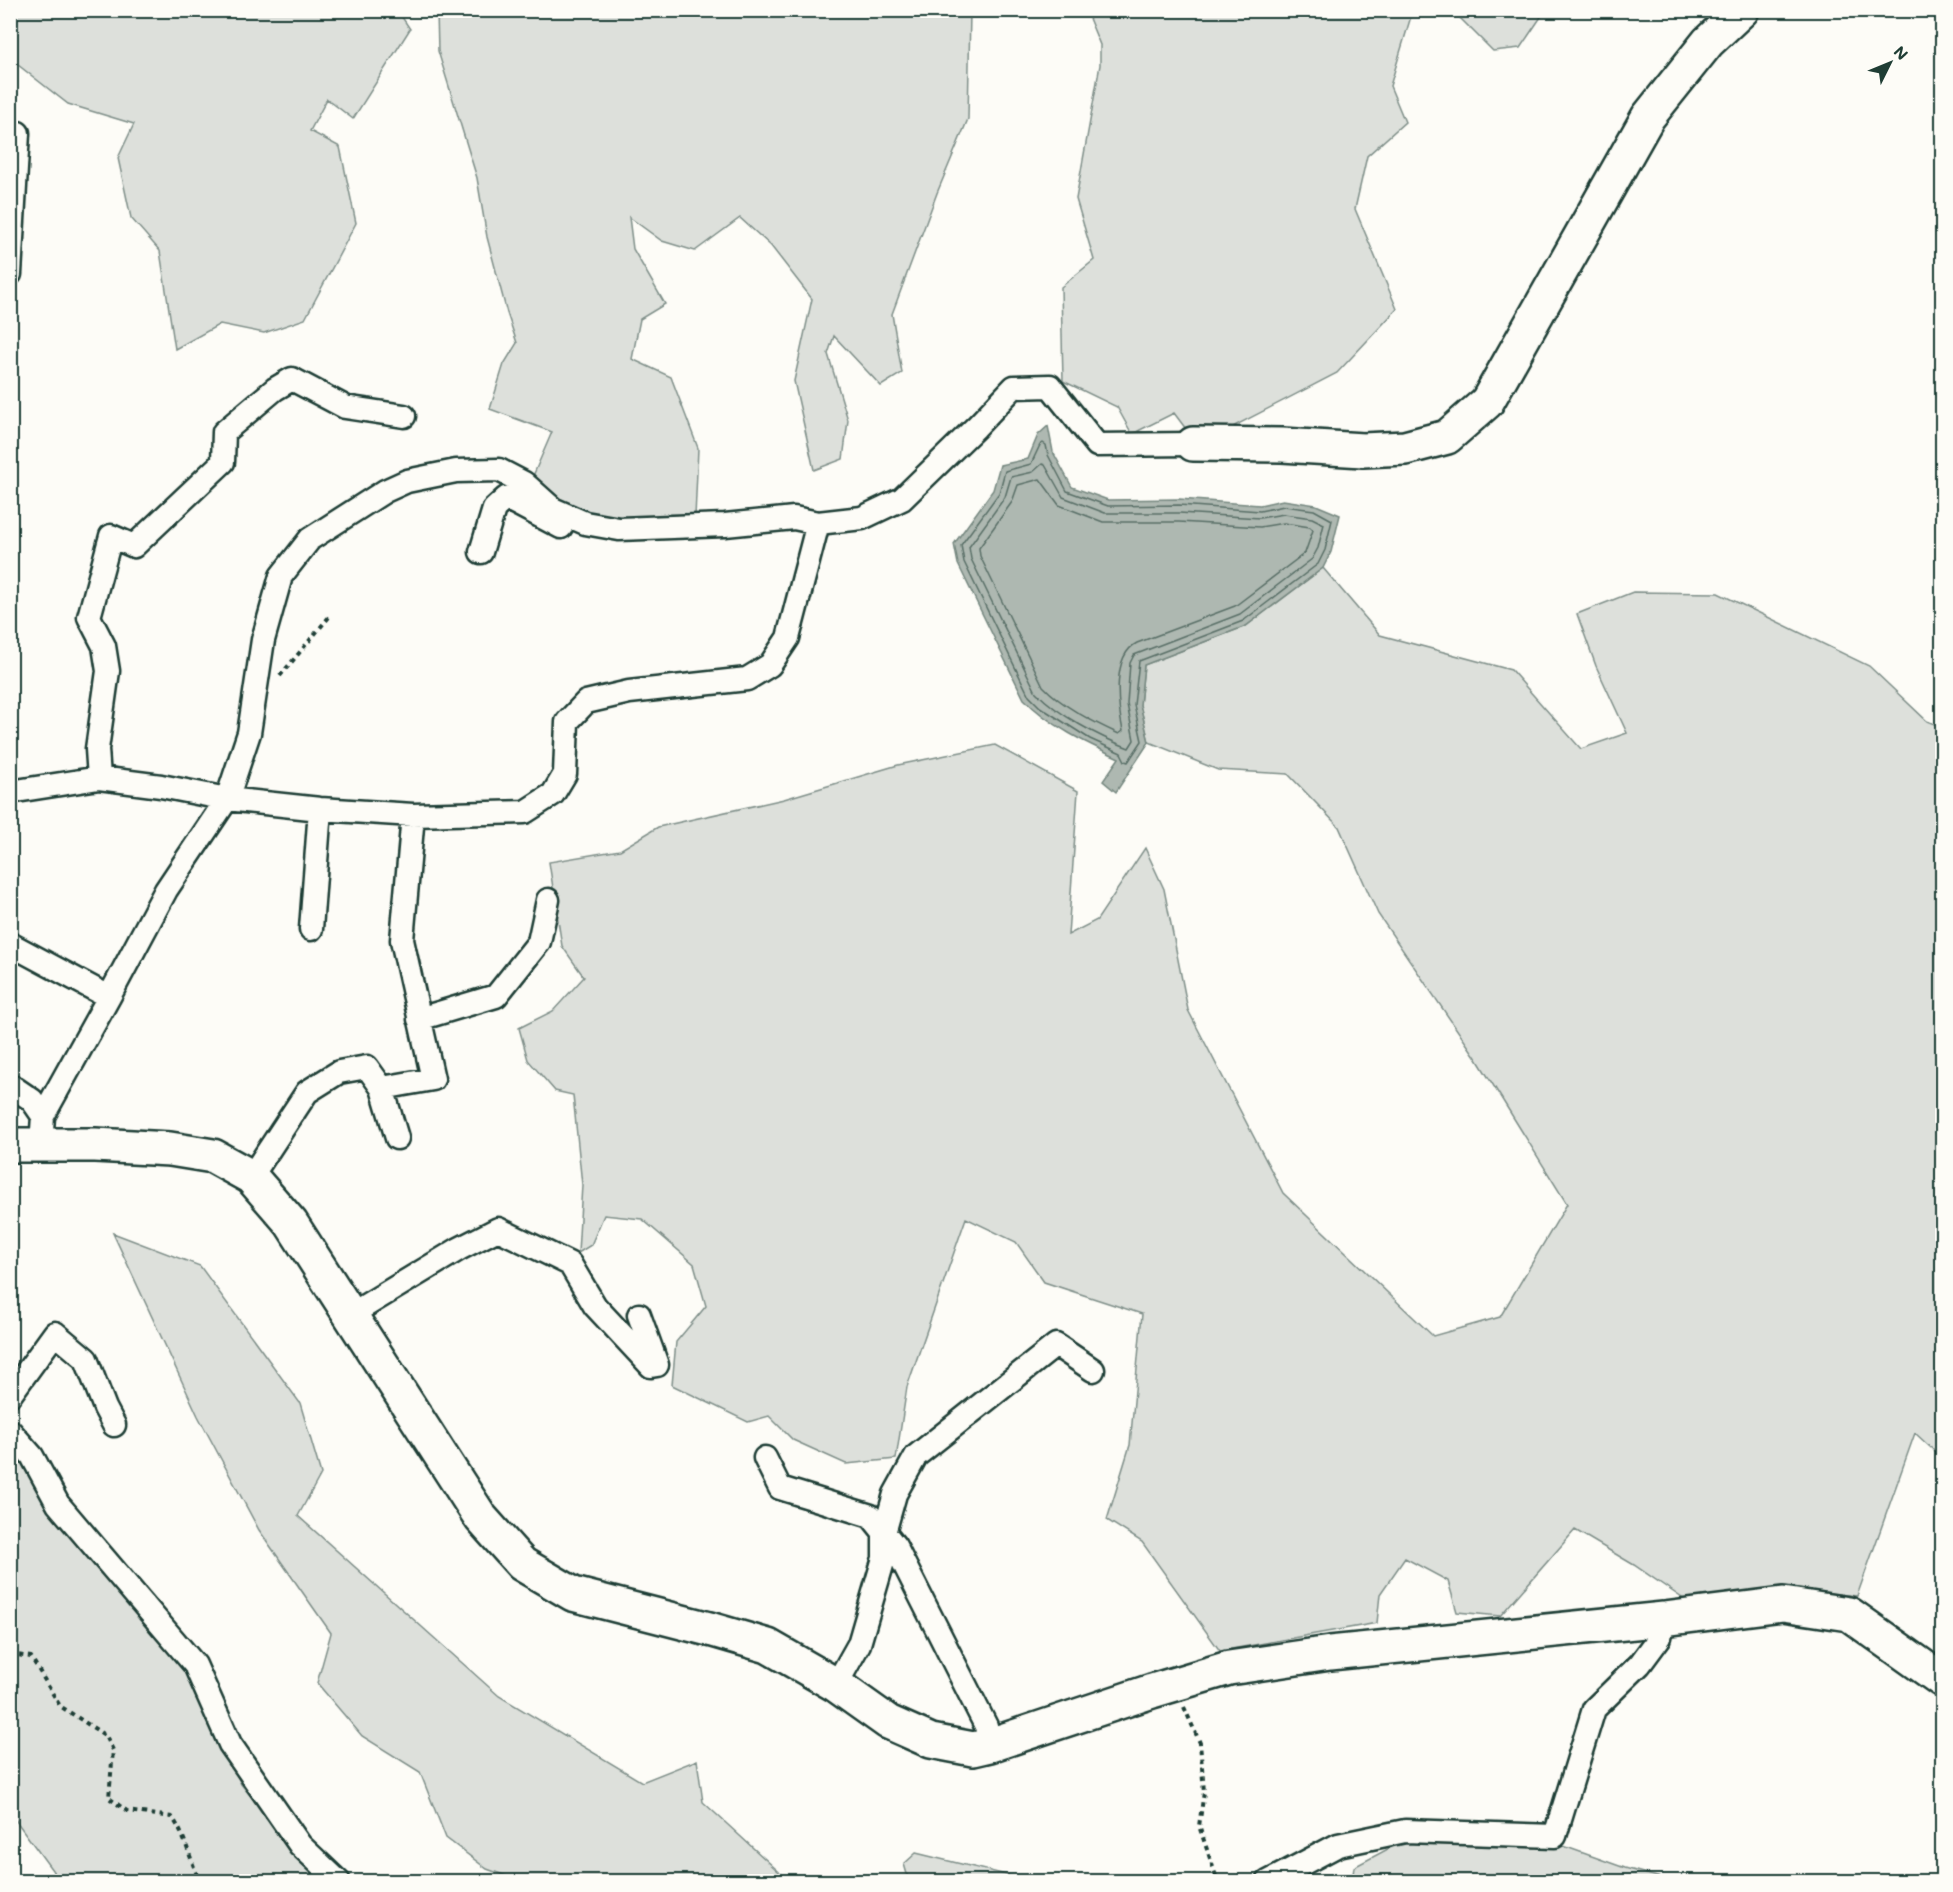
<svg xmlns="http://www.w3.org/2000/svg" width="1953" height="1892" viewBox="0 0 1953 1892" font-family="Mali,sans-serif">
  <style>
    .green { fill: #dde0db; stroke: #7e8e88; stroke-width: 1.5 }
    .water { fill: #aeb8b1; stroke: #75877f; stroke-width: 1.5 }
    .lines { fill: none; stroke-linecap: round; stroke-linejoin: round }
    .shore { stroke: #586e66; stroke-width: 1.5 }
    .street-casing { stroke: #1f3d34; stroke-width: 27 }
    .secondary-casing { stroke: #1f3d34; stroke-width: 38 }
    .path { stroke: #1f3d34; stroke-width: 4; stroke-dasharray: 4.5 4.5; stroke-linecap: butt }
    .street { stroke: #fdfcf7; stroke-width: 22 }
    .secondary { stroke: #fdfcf7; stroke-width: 33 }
  </style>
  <rect width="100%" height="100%" fill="#fdfcf7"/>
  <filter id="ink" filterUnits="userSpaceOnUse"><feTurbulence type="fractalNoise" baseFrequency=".0167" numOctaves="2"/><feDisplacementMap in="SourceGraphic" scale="12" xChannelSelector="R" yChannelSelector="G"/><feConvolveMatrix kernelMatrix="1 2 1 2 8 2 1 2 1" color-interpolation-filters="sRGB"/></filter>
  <g filter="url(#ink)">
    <!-- green -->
    <path class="green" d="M 10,11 L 398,11 L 410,29 L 353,119 L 327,99 L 310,131 L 340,147 L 356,223 L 305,319 L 264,333 L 220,324 L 175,349 L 160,251 L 131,218 L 118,158 L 134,124 L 68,104 L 18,65 L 11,66 Z
      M 437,11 L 970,11 L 968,119 L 937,193 L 892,314 L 902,373 L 881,386 L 834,336 L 828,354 L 848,420 L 843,459 L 814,470 L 794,381 L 812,299 L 771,246 L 740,218 L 695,251 L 662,241 L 629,217 L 633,249 L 665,304 L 640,319 L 632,359 L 671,377 L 698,448 L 695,517 L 583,530 L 578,532 L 550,517 L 555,499 L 533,476 L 552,432 L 490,409 L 504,364 L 517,343 L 507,313 L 487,237 L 477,178 L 438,51 Z
      M 1086,11 L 1418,11 L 1412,13 L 1390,86 L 1405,122 L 1367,156 L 1355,209 L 1397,309 L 1337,373 L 1219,434 L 1186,429 L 1174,413 L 1132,434 L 1117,407 L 1063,381 L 1061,287 L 1094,260 L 1076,199 L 1100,65 L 1100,45 Z
      M 1453,11 L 1545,11 L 1520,48 L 1493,51 Z
      M 1323,568 L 1380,635 L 1511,670 L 1581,749 L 1627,733 L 1596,666 L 1577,614 L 1633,592 L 1718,593 L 1869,666 L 1927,721 L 1942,727 L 1942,1458 L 1915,1433 L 1857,1596 L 1777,1588 L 1685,1600 L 1634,1565 L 1575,1530 L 1500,1616 L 1457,1612 L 1448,1581 L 1405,1558 L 1380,1594 L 1377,1623 L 1220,1651 L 1142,1542 L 1107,1520 L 1130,1445 L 1142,1314 L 1044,1282 L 1016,1242 L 966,1218 L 907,1387 L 896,1459 L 846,1464 L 793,1440 L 769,1416 L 748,1422 L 672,1385 L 676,1342 L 706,1306 L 694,1264 L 642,1219 L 604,1215 L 591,1245 L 578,1253 L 582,1185 L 573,1095 L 555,1091 L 528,1060 L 519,1028 L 553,1011 L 584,977 L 562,946 L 549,862 L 620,850 L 658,827 L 784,799 L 898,765 L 995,745 L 1078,791 L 1068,935 L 1097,920 L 1145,848 L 1164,889 L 1188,1010 L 1283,1193 L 1433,1336 L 1500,1317 L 1567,1204 L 1477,1059 L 1378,914 L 1339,827 L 1288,774 L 1218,770 L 1149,742 L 1140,705 L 1144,665 L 1246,626 Z
      M 113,1233 L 200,1266 L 300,1403 L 321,1474 L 298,1516 L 499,1696 L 642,1782 L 697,1760 L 703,1802 L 789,1881 L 520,1881 L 487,1869 L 446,1838 L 420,1772 L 362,1736 L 317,1683 L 331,1633 L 259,1530 L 198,1416 Z
      M 10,1447 L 82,1542 L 188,1672 L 241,1784 L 319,1881 L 60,1881 L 11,1814 Z
      M 1497,1840 L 1558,1844 L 1625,1868 L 1672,1881 L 1352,1882 L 1354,1867 L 1401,1842 Z
      M 916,1853 L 1031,1881 L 909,1881 L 904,1864 Z"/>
    <!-- water -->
    <path class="water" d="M 1048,426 L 1053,452 L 1072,487 L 1108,500 L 1179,499 L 1260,505 L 1283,500 L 1316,505 L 1340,515 L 1331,552 L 1323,568 L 1246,626 L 1144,665 L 1140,705 L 1149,742 L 1116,792 L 1103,781 L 1119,758 C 1086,743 1050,726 1024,699 L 958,564 L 954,544 L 993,490 L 1000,465 L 1028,459 L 1038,435 Z"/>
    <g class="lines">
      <!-- shore -->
      <path class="shore" d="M 1043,443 L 1046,445 L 1048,455 L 1067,491 L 1108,506 L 1179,505 L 1260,511 L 1284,506 L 1314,510 L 1332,520 L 1325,550 L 1318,564 L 1243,621 L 1139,661 L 1134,705 L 1142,741 L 1128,762 L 1125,761 L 1121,753 L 1090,739 L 1040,707 L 1029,696 L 964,562 L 961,545 L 999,493 L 1005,471 L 1031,464 L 1040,445 Z
        M 1042,464 L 1045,465 L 1063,497 L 1105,513 L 1179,513 L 1260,518 L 1284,514 L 1312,518 L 1324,524 L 1318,548 L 1312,559 L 1240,614 L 1134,655 L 1130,663 L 1127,704 L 1134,740 L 1129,748 C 1099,737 1058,715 1036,692 L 971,559 L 969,547 L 1005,497 L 1011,477 L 1033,472 Z
        M 1040,479 L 1059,505 L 1103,522 L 1179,522 L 1260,527 L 1284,523 L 1310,527 L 1313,530 L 1305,553 L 1235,606 L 1137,643 C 1111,656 1118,707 1123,731 L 1119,734 C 1093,722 1063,707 1043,686 L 980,556 L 979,548 L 1012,502 L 1018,485 Z"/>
      <!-- street casing -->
      <g class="street-casing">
        <path id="street" d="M 10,274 L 18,133
          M 481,552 L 494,509 L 506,498 L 561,527
          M 99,778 L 97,749 L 108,671 L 104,646 L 89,617 L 111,536 L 134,546 L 223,462 L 224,432 L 275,389 L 292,379 L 345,407 L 404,416
          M 10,792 L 99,778 L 161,786 L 227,799 L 320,809 L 413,815 L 525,812 L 553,794 L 565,774 L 567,722 L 586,702 L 629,692 L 747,679 L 770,665 L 788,638 L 818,523
          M 311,929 L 320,809
          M 10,944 L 109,997
          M 419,1019 L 496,996 L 539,942 L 548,900
          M 10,1085 L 32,1100 L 43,1116
          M 382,1088 L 433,1079 L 402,940 L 413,815
          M 41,1145 L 43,1116 L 109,997 L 166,890 L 227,799 L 249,733 L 263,640 L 281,576 L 310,539 L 385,491 L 407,481 L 456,471 L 499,470 L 524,483 L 553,509 L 585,523 L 619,529 L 725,525 L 794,518 L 818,523 L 862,518 L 902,499 L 976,427 L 1014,387 L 1050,386 L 1097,445 L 1193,444
          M 251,1177 L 307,1092 L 339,1072 L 367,1067 L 382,1088 L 397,1138
          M 350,1315 L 459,1249 L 498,1229 L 570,1264 L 595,1306 L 651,1366 L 657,1365 L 639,1315
          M 10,1395 L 55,1333 L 86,1359 L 105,1408 L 114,1425
          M 10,1431 L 32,1456 L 58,1504 L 195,1665 L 230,1744 L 300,1845 L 339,1882
          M 765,1458 L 780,1488 L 871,1516 L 895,1546 L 986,1726 L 990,1745
          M 836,1685 L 859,1644 L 884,1558 L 884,1533 L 895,1494 L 916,1456 L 1056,1345 L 1093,1370
          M 1268,1882 L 1338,1845 L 1405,1831 L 1555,1836 L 1594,1709 L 1640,1664 L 1660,1637 L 1664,1619"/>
      </g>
      <!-- secondary casing -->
      <g class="secondary-casing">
        <path id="secondary" d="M 1193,444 L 1282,445 L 1363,450 L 1405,448 L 1447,437 L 1487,402 L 1648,117 L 1708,42 L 1742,10
          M 10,1145 L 95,1145 L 170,1149 L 213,1156 L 251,1177 L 291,1223 L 481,1518 L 522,1564 L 573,1594 L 713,1630 L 768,1646 L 836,1685 L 888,1722 L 931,1741 L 973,1749 L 990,1745 L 1152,1691 L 1229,1668 L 1330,1653 L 1664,1619 L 1783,1604 L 1849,1614 L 1942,1680"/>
      </g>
      <!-- path -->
      <path class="path" d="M 280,676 L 329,617
        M 10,1654 L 31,1657 L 60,1706 L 106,1736 L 113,1750 L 109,1798 L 127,1811 L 172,1817 C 186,1837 190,1860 200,1882
        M 1184,1707 L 1200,1743 L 1204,1792 L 1199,1826 L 1218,1882"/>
      <!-- street -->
      <use href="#street" class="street"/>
      <!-- secondary -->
      <use href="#secondary" class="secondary"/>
    </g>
  </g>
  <!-- margin -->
  <rect width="1953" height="1892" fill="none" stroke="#fdfcf7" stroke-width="36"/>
  <rect x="18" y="18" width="1917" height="1856" fill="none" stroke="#1f3d34" stroke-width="2" filter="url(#ink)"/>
  <!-- north arrow -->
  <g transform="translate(1890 63) rotate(47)" stroke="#fdfcf7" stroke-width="4.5" paint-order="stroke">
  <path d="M0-4.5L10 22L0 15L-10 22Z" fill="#1f3d34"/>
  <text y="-9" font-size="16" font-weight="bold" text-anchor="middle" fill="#1f3d34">N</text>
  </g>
</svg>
